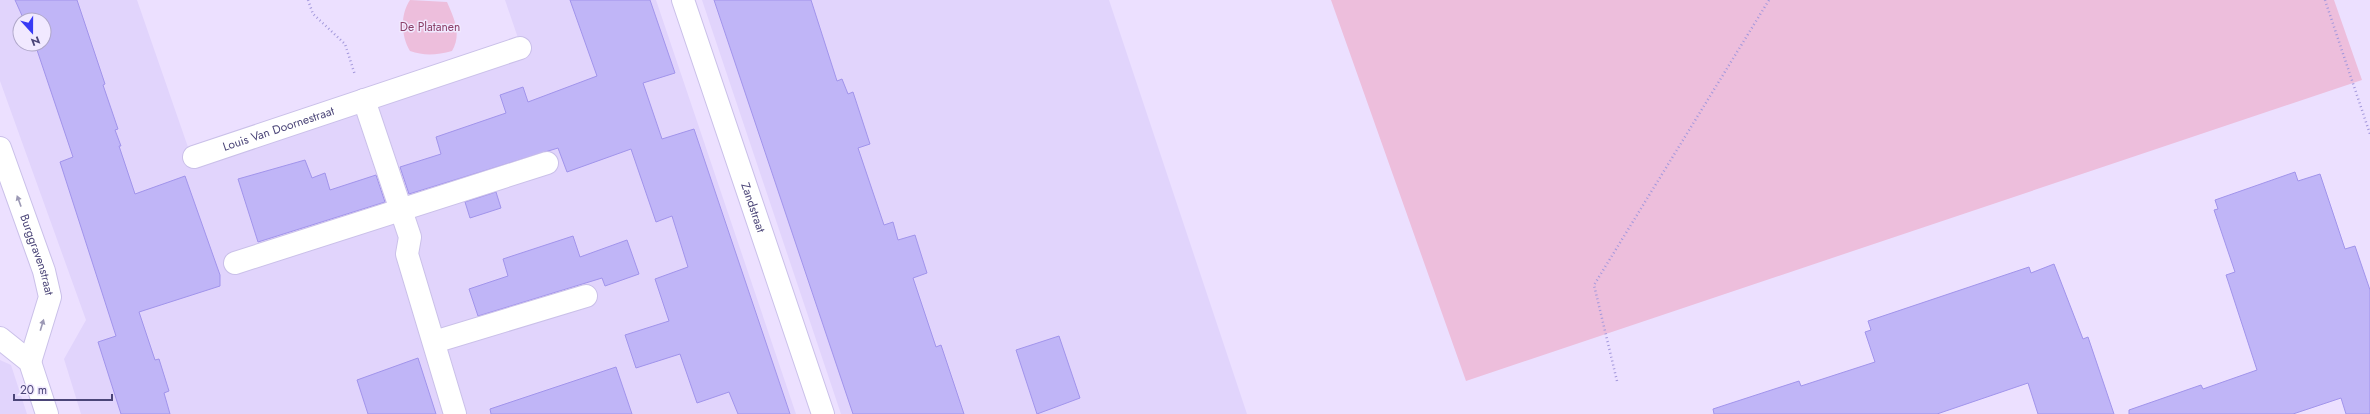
<svg xmlns="http://www.w3.org/2000/svg" width="2370" height="414" viewBox="0 0 2370 414" font-family="Jost,sans-serif">
  <style>
    .residential { fill: #e1d4fc; fill-rule: evenodd }
    .green { fill: #edbedc }
    .building { fill: #c0b5f7; stroke: #a194eb }
    .lines { fill: none; stroke-linecap: round; stroke-linejoin: round }
    .street-casing { stroke: #cac0e9; stroke-width: 24 }
    .path { stroke: #a398dc; stroke-width: 2.5; stroke-dasharray: 1 3; stroke-linecap: butt }
    .street { stroke: #fff; stroke-width: 22 }
    .oneway { fill: #9c99b5 }
    .labels { text-anchor: middle; stroke-width: 3; stroke-linejoin: round; paint-order: stroke }
    .park-label { font-size: 12px; fill: #8c4068; stroke: #f1e9ff }
    .street-label { font-size: 12px; fill: #4b4578; stroke: #f1e9ff }
  </style>
  <rect width="100%" height="100%" fill="#ece0ff"/>
  <!-- residential -->
  <path class="residential" d="M 0,0 L 137,0 L 189,150 L 519,41 L 505,0 L 656,0 L 796,414 L 81,414 L 64,359 L 86,320 L 0,81 ZM 20,20 L 44,20 L 44,44 L 20,44 Z
    M 702,0 L 1109,0 L 1247,414 L 841,414 Z
    M 0,360 L 11,365 L 27,414 L 0,414 Z"/>
  <!-- green -->
  <path class="green" d="M 410,0 L 447,2 C 454,18 462,34 452,51 C 437,55 424,56 410,51 C 401,36 400,15 410,0 Z
    M 1331,0 L 2334,0 L 2362,80 L 1466,381 Z"/>
  <!-- building -->
  <path class="building" d="M 15,0 L 77,0 L 105,84 L 103,85 L 118,129 L 115,130 L 121,146 L 119,146 L 135,194 L 185,176 L 220,275 L 220,286 L 139,312 L 155,360 L 159,359 L 169,391 L 164,393 L 170,414 L 121,414 L 98,342 L 116,336 L 60,162 L 73,157 L 35,44 L 44,44 L 44,20 L 24,20 Z
    M 570,0 L 650,0 L 675,73 L 643,83 L 662,139 L 694,129 L 790,414 L 738,414 L 729,392 L 697,403 L 680,354 L 636,368 L 625,335 L 669,321 L 655,279 L 688,267 L 672,216 L 656,222 L 631,149 L 567,172 L 558,148 L 409,194 L 400,167 L 441,154 L 436,137 L 506,113 L 500,95 L 523,87 L 528,102 L 597,76 Z
    M 714,0 L 811,0 L 837,81 L 842,79 L 848,94 L 853,92 L 870,144 L 858,148 L 884,225 L 893,222 L 898,240 L 915,235 L 927,273 L 913,278 L 936,347 L 941,345 L 964,414 L 853,414 Z
    M 305,160 L 312,178 L 325,173 L 330,190 L 376,175 L 385,202 L 258,242 L 238,179 Z
    M 2295,172 L 2298,181 L 2320,174 L 2345,249 L 2355,246 L 2370,290 L 2370,414 L 2346,414 L 2341,398 L 2293,414 L 2129,414 L 2129,410 L 2201,385 L 2203,389 L 2257,370 L 2226,275 L 2235,272 L 2214,210 L 2218,209 L 2215,200 Z
    M 496,192 L 501,208 L 470,218 L 465,202 Z
    M 573,236 L 580,257 L 627,240 L 639,274 L 605,286 L 602,278 L 478,316 L 469,289 L 508,276 L 503,259 Z
    M 2054,264 L 2083,339 L 2088,337 L 2114,414 L 2038,414 L 2028,383 L 1937,414 L 1714,414 L 1713,409 L 1799,381 L 1801,386 L 1875,362 L 1865,332 L 1871,330 L 1868,321 L 2029,267 L 2031,273 Z
    M 1059,336 L 1080,398 L 1037,414 L 1016,350 Z
    M 418,358 L 436,414 L 368,414 L 357,380 Z
    M 616,367 L 632,414 L 491,414 L 490,409 Z"/>
  <g class="lines">
    <!-- street casing -->
    <g class="street-casing">
      <g id="street">
        <path id="s1" d="M 683,0 L 823,414"/>
        <path d="M 364,100 L 410,237 L 407,254 L 455,414"/>
        <path id="s2" d="M 0,148 L 44,271 L 50,297 L 30,362"/>
        <path id="s3" d="M 194,157 L 520,48"/>
        <path d="M 235,263 L 547,163"/>
        <path d="M 0,338 L 30,362 L 47,414"/>
        <path d="M 434,342 L 586,296"/>
      </g>
    </g>
    <!-- path -->
    <path class="path" d="M 308,0 L 313,14 L 345,44 L 355,75
      M 2325,0 L 2370,134
      M 1617,381 L 1594,285 L 1769,0"/>
    <!-- street -->
    <use href="#street" class="street"/>
  </g>
  <!-- one-way arrows -->
  <defs><path id="oneway-solid" d="M-6-.8H1V-3.2L6.5 0L1 3.2V.8H-6Z"/></defs>
  <g class="oneway">
    <use href="#oneway-solid" transform="translate(19 201) rotate(-110)"/>
    <use href="#oneway-solid" transform="translate(42 325) rotate(-73)"/>
  </g>
  <g class="labels">
    <!-- park labels -->
    <g class="park-label">
      <text x="430" y="31">De Platanen</text>
    </g>
    <!-- street labels -->
    <g class="street-label">
      <text dy="4" stroke="none"><textPath href="#s3" startOffset="89">Louis Van Doornestraat</textPath></text>
      <text dy="4" stroke="none"><textPath href="#s1" startOffset="219">Zandstraat</textPath></text>
      <text dy="4" stroke="none"><textPath href="#s2" startOffset="113">Burggravenstraat</textPath></text>
    </g>
  </g>
  <!-- north arrow -->
  <g transform="translate(32 32) rotate(159)"><circle r="19" fill="#f1e9ff" stroke="#afa7c9"/>
  <path d="M0-3L7 15L0 10L-7 15Z" fill="#383af5"/>
  <text y="-6" font-size="11" font-weight="bold" text-anchor="middle" fill="#4b4578">N</text>
  </g>
  <!-- scale -->
  <path d="M14 394v6h98v-6" fill="none" stroke="#4b4578" stroke-width="2"/>
  <text x="20" y="394" font-size="12" fill="#4b4578" stroke="#f1e9ff" stroke-width="3" paint-order="stroke">20 m</text>
</svg>
